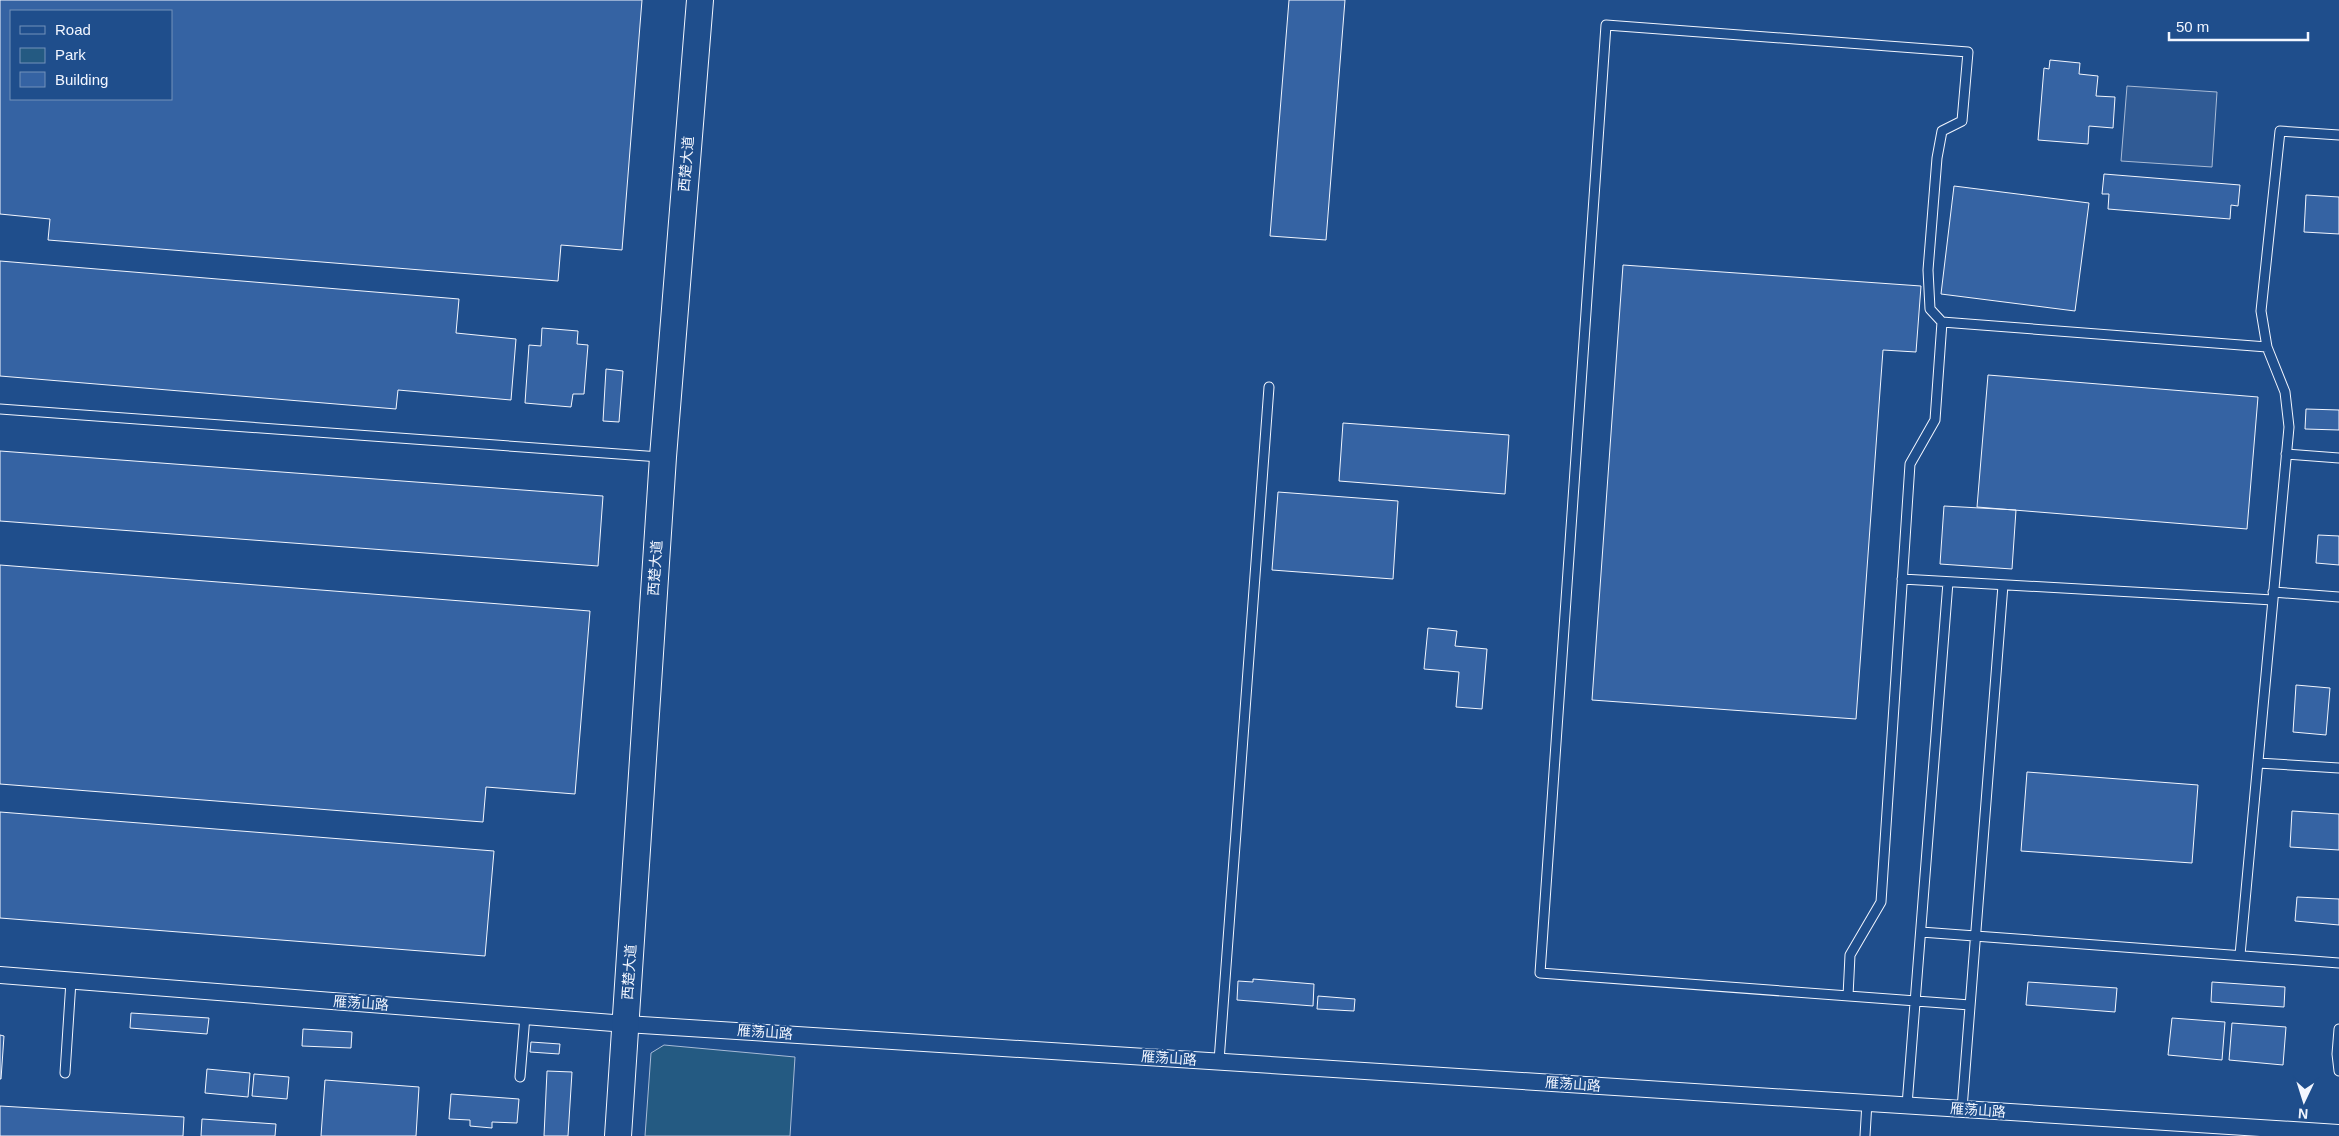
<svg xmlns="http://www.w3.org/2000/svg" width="2339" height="1136" viewBox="0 0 2339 1136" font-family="Arial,'Noto Sans SC',sans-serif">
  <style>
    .green { fill: #245a82; stroke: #a8bbd7 }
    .parking { fill: #305b95; stroke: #a8bbd7 }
    .building { fill: #3563a3; stroke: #f2f6ff; fill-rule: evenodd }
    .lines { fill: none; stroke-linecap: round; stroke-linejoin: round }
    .lane-casing { stroke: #f2f6ff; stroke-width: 11 }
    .street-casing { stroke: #f2f6ff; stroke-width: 18 }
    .primary-casing { stroke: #f2f6ff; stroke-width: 28 }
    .lane { stroke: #1f4e8c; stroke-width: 9 }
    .street { stroke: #1f4e8c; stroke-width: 16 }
    .primary { stroke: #1f4e8c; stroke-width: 26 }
    .labels { text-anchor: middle; stroke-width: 4; stroke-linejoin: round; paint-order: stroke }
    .street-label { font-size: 14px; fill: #f2f6ff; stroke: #1f4e8c }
  </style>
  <rect width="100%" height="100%" fill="#1f4e8c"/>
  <!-- green -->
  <path class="green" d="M 664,1045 L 795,1057 L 790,1136 L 645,1136 L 651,1053 Z"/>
  <!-- parking -->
  <path class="parking" d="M 2127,86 L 2217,92 L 2212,167 L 2121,161 Z"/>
  <!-- building -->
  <path class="building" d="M 0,0 L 642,0 L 622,250 L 561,245 L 558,281 L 48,240 L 50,219 L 0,214 ZM 11,11 L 171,11 L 171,99 L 11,99 Z
    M 1289,0 L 1345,0 L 1326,240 L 1270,236 Z
    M 2050,60 L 2080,63 L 2079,74 L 2098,76 L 2096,96 L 2115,97 L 2113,128 L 2089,126 L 2088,144 L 2038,140 L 2044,68 L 2049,69 Z
    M 2104,174 L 2240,185 L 2238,206 L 2231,205 L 2230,219 L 2108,209 L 2109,194 L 2102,194 Z
    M 1954,186 L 2089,203 L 2075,311 L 1941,294 Z
    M 2306,195 L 2339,197 L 2339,234 L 2304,232 Z
    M 0,261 L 459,299 L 456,333 L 516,339 L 511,400 L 398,390 L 396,409 L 0,376 Z
    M 1623,265 L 1921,286 L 1916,352 L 1883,350 L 1856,719 L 1592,700 Z
    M 542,328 L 578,331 L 577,344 L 588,345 L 584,394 L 573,394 L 571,407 L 525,403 L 529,345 L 541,346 Z
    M 606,369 L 623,371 L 619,422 L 603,421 Z
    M 1988,375 L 2258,397 L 2247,529 L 1977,507 Z
    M 2306,409 L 2339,410 L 2339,430 L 2305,429 Z
    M 1343,423 L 1509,435 L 1505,494 L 1339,481 Z
    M 0,451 L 603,496 L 598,566 L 0,521 Z
    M 1278,492 L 1398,501 L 1393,579 L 1272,570 Z
    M 1944,506 L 2016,510 L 2012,569 L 1940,564 Z
    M 2318,535 L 2339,536 L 2339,565 L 2316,563 Z
    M 0,565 L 590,611 L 575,794 L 486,787 L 483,822 L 0,784 Z
    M 1428,628 L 1457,631 L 1455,646 L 1487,649 L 1482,709 L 1456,707 L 1459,672 L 1424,669 Z
    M 2296,685 L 2330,688 L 2326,735 L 2293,732 Z
    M 2027,772 L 2198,785 L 2192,863 L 2021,851 Z
    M 2292,811 L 2339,814 L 2339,850 L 2290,847 Z
    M 0,812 L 494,851 L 485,956 L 0,918 Z
    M 2297,897 L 2339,899 L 2339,925 L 2295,921 Z
    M 1253,979 L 1314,984 L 1313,1006 L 1237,1000 L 1238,981 L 1253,982 Z
    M 2028,982 L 2117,988 L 2115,1012 L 2026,1005 Z
    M 2212,982 L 2285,987 L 2284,1007 L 2211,1002 Z
    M 1318,996 L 1355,999 L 1354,1011 L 1317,1009 Z
    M 131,1013 L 209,1018 L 207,1034 L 130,1028 Z
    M 2172,1018 L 2225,1022 L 2222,1060 L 2168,1055 Z
    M 2232,1023 L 2286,1027 L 2283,1065 L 2229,1060 Z
    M 303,1029 L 352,1032 L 351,1048 L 302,1046 Z
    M 0,1035 L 4,1036 L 1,1079 L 0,1079 Z
    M 531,1042 L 560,1044 L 559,1054 L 530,1052 Z
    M 207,1069 L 250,1073 L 248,1097 L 205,1093 Z
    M 547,1071 L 572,1072 L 568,1136 L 544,1136 Z
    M 254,1074 L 289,1077 L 287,1099 L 252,1096 Z
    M 325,1080 L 419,1087 L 416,1136 L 321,1136 Z
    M 451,1094 L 519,1099 L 517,1123 L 492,1122 L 492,1128 L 470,1126 L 470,1120 L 449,1119 Z
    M 0,1106 L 184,1117 L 183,1136 L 0,1136 Z
    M 202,1119 L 276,1124 L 275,1136 L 201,1136 Z"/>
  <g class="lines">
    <!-- lane casing -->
    <g class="lane-casing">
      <path id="lane" d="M 0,409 L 660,457
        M 2286,454 L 2339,458
        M 1902,579 L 2273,600
        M 2273,592 L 2339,597
        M 2258,763 L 2339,768
        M 1921,932 L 2339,963
        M 2240,955 L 2289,427 L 2285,392 L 2267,347 L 2261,311 L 2280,131 L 2339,135
        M 1848,996 L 1850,955 L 1881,902 L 1910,464 L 1935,420 L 1942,322
        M 1970,1005 L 1540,973 L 1606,25 L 1968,52 L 1962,121 L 1942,131 L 1937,158 L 1928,270 L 1930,309 L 1942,322 L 2267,347
        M 2339,1029 L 2337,1054 L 2339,1071
        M 1219,1061 L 1269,387
        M 65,1073 L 71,981
        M 520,1077 L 525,1016
        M 1907,1105 L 1948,582
        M 1962,1109 L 2003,585
        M 1865,1136 L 1867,1102"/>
    </g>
    <!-- street casing -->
    <g class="street-casing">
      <path id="street" d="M 0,975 L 626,1024 L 2339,1133"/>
    </g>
    <!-- primary casing -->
    <g class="primary-casing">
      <path id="primary" d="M 618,1136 L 663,457 L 700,0"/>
    </g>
    <!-- lane -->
    <use href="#lane" class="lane"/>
    <!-- street -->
    <use href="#street" class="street"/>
    <!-- primary -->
    <use href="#primary" class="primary"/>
  </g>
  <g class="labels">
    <!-- street labels -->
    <g class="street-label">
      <text transform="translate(686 164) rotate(-85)" y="5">西楚大道</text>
      <text transform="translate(655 568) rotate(-86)" y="5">西楚大道</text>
      <text transform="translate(629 972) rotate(-86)" y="5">西楚大道</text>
      <text transform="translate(361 1003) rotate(4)" y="5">雁荡山路</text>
      <text transform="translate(765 1032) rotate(4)" y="5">雁荡山路</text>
      <text transform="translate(1169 1058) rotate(4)" y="5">雁荡山路</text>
      <text transform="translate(1573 1084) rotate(4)" y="5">雁荡山路</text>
      <text transform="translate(1978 1110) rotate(4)" y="5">雁荡山路</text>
    </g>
  </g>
  <!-- legend -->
  <rect x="10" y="10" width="162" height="90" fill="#1f4e8c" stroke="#7391ba"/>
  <rect x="20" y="26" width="25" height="8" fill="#1f4e8c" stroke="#7391ba"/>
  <text x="55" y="35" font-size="15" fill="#f2f6ff">Road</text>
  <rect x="20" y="48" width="25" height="15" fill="#245a82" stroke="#7391ba"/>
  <text x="55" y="60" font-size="15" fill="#f2f6ff">Park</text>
  <rect x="20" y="72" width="25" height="15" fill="#3563a3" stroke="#7391ba"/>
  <text x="55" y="85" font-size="15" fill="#f2f6ff">Building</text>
  <!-- north arrow -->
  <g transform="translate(2304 1101) rotate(184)" stroke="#1f4e8c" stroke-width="4" paint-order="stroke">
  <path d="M0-4L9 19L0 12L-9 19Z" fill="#f2f6ff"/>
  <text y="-8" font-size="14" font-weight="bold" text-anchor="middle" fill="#f2f6ff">N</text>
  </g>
  <!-- scale -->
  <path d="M2169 32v8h139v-8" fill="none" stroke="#f2f6ff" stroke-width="2.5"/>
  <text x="2176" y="32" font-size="15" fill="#f2f6ff" stroke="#1f4e8c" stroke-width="4" paint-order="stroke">50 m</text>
</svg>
